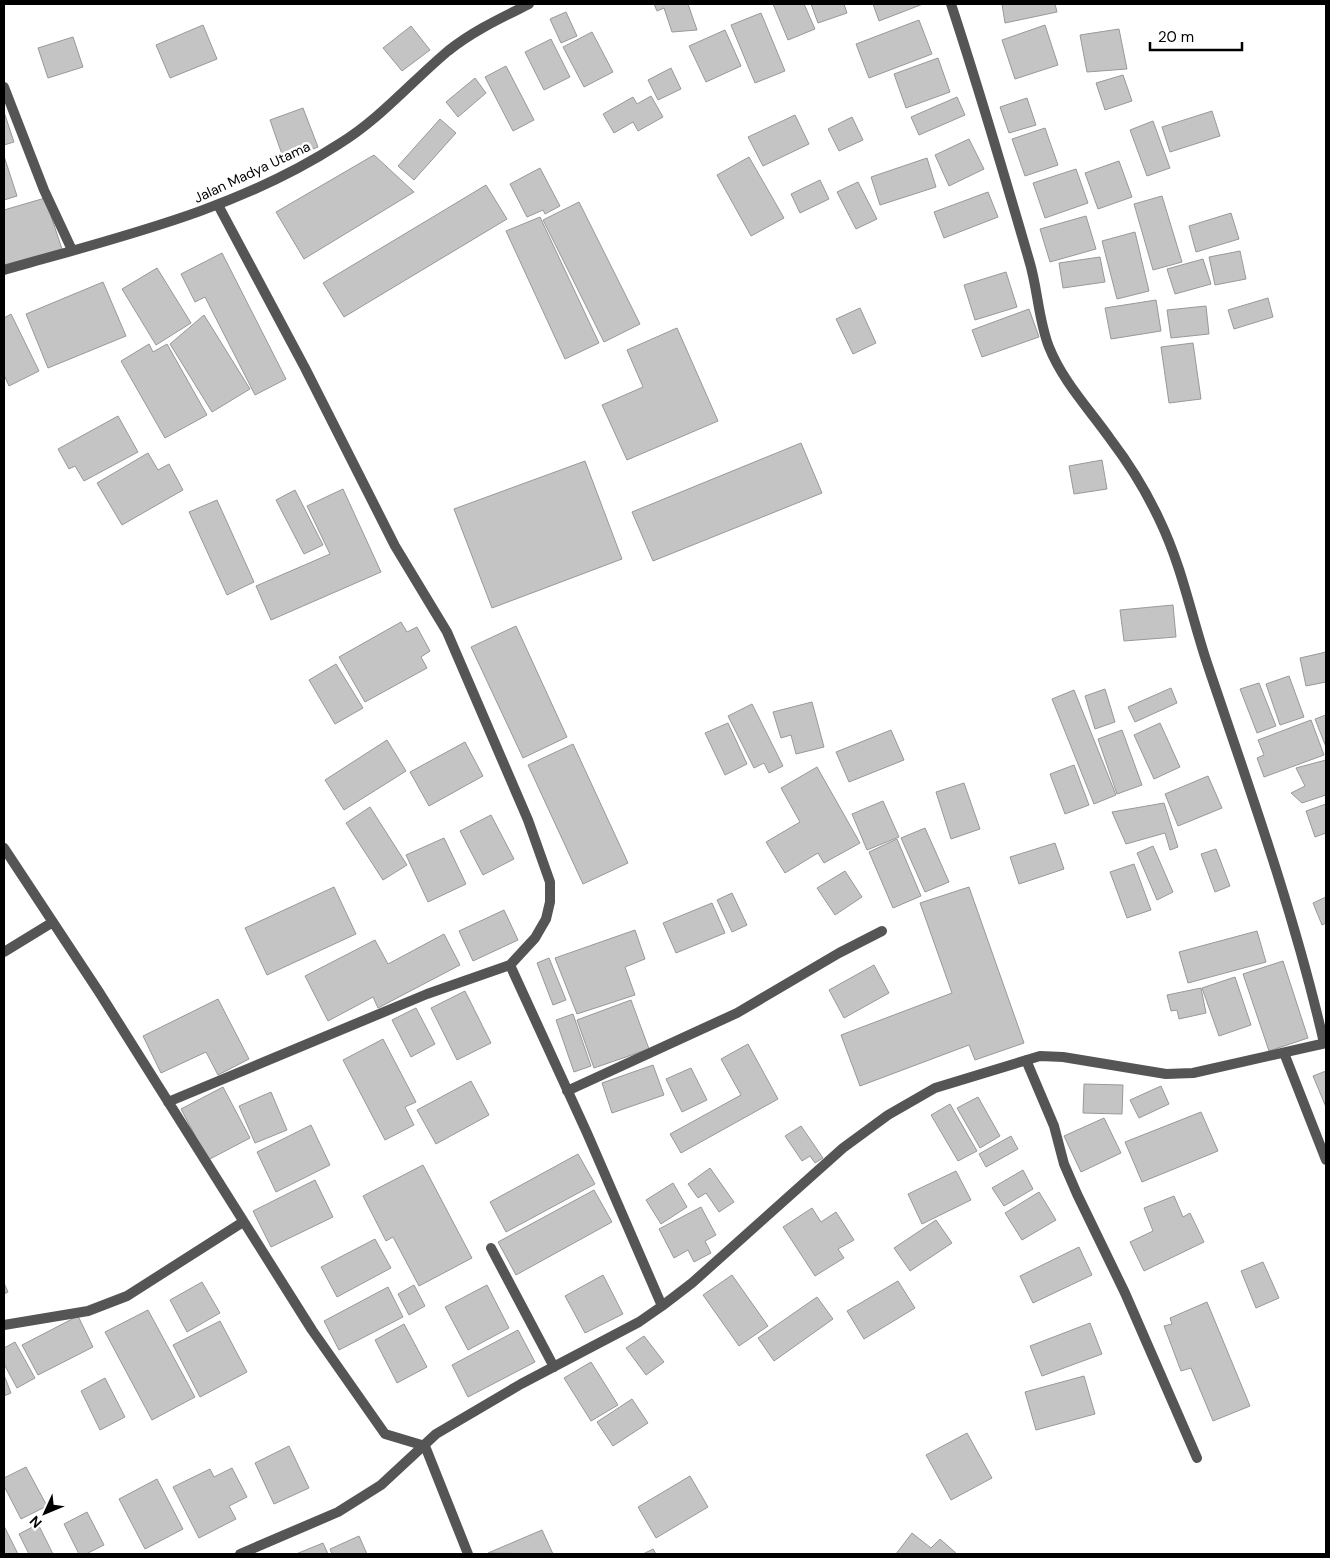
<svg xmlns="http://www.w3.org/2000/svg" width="1330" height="1558" viewBox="0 0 1330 1558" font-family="'DM Sans',sans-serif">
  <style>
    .building { fill: #c4c4c4; stroke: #999 }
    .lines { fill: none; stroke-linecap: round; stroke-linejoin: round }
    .minor { stroke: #555; stroke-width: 10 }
    .tertiary { stroke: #555; stroke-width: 10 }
    .labels { text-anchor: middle; stroke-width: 5; stroke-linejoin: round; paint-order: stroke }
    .street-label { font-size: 14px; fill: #000; stroke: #fff }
  </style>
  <rect width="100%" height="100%" fill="#fff"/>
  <!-- building -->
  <path class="building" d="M 654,4 L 688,4 L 697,30 L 672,32 L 664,8 L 657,11 Z
    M 773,4 L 804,4 L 815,29 L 788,40 Z
    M 811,4 L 844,4 L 847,13 L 818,23 Z
    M 873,4 L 923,4 L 879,21 Z
    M 1002,4 L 1055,4 L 1057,12 L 1005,23 Z
    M 566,12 L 577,36 L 561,43 L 550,19 Z
    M 761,13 L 785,71 L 755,83 L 731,25 Z
    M 919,20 L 932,54 L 869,78 L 856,44 Z
    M 203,25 L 217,59 L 170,78 L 156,45 Z
    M 1045,25 L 1058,65 L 1015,79 L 1002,40 Z
    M 411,26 L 430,50 L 402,71 L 383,48 Z
    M 1119,29 L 1127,69 L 1087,72 L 1080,35 Z
    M 725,30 L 741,66 L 706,82 L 689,46 Z
    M 592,32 L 613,72 L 584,87 L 563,47 Z
    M 73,37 L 83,67 L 48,78 L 38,48 Z
    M 551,39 L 570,77 L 544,90 L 525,52 Z
    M 938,58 L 950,92 L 906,108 L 894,74 Z
    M 506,66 L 534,120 L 513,131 L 485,77 Z
    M 671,68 L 681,89 L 658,100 L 648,80 Z
    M 1123,75 L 1132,101 L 1105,110 L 1096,83 Z
    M 475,78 L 486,93 L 458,117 L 446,102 Z
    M 651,96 L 663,117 L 638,131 L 633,122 L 614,133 L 603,114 L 633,97 L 637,104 Z
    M 957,97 L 965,115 L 919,135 L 911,117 Z
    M 1027,98 L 1036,125 L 1009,133 L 1000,107 Z
    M 303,108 L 318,147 L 284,160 L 270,120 Z
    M 1212,111 L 1220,136 L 1170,152 L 1162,127 Z
    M 4,112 L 14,142 L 4,145 Z
    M 795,115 L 809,144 L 763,166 L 748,137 Z
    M 852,117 L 863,140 L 839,151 L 828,129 Z
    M 440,119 L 456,133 L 414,180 L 398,166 Z
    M 1153,121 L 1170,168 L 1147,176 L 1130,130 Z
    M 1045,128 L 1058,165 L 1025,176 L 1012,139 Z
    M 969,139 L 984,169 L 949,186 L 935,155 Z
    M 374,155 L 414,192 L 304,259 L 276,212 Z
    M 4,156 L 17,196 L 4,200 Z
    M 749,157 L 784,218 L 751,236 L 717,175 Z
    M 927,158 L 936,187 L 880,205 L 871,177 Z
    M 1119,161 L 1132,197 L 1098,209 L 1085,173 Z
    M 540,168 L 560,206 L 545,214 L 543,210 L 527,217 L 510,184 Z
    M 1076,169 L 1088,203 L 1045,218 L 1033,183 Z
    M 820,180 L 829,199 L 800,213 L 791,194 Z
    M 858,182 L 877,219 L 856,229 L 837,192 Z
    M 486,185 L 507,219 L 344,317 L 323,283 Z
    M 988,192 L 998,217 L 944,238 L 934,212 Z
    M 1162,196 L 1182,262 L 1153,270 L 1134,204 Z
    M 45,198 L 62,249 L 4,265 L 4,210 Z
    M 579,202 L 640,324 L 604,342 L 543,220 Z
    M 1231,213 L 1239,239 L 1196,252 L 1189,226 Z
    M 1086,216 L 1096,249 L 1050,262 L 1040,229 Z
    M 540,217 L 599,343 L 565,359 L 506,231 Z
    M 1135,232 L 1149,291 L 1117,299 L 1102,241 Z
    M 1240,251 L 1246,279 L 1215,285 L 1209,257 Z
    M 222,253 L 286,379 L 255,395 L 205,297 L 195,302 L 181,274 Z
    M 1100,257 L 1105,282 L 1063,288 L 1059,263 Z
    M 1203,259 L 1211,284 L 1175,294 L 1167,269 Z
    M 157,268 L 191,323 L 156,345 L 122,289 Z
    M 1006,272 L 1017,307 L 975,320 L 964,285 Z
    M 103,282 L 126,336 L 48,368 L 26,314 Z
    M 1268,298 L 1273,317 L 1234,329 L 1228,310 Z
    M 1156,300 L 1161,331 L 1111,339 L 1105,308 Z
    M 1206,306 L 1209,334 L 1171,338 L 1167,310 Z
    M 860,308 L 876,343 L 853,354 L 836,319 Z
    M 1029,309 L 1039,337 L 982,357 L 972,330 Z
    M 11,314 L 39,371 L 9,386 L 4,375 L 4,318 Z
    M 204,315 L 250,389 L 212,412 L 170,344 Z
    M 677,328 L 718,421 L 627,460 L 602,405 L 643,387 L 627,350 Z
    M 1193,343 L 1201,399 L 1169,403 L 1161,347 Z
    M 149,344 L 153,352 L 167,344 L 207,415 L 165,438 L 121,361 Z
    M 118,416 L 138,452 L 84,481 L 75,466 L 69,469 L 58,449 Z
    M 801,443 L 822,493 L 653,561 L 632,512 Z
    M 148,453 L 158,470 L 169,464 L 183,490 L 122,525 L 97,483 Z
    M 1102,460 L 1107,489 L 1074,494 L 1069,466 Z
    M 585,461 L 622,559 L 492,608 L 454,509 Z
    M 343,489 L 381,572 L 271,620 L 256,586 L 330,554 L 307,506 Z
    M 295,490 L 323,545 L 304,554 L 276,500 Z
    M 217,500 L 254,582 L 227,595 L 189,512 Z
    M 1173,605 L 1176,637 L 1124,641 L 1120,610 Z
    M 401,622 L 407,632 L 417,627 L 430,651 L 421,657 L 427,668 L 365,702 L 339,657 Z
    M 516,626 L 567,737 L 523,758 L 471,647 Z
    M 1326,652 L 1326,682 L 1306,686 L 1300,658 Z
    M 336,664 L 363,708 L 335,724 L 309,680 Z
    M 1289,676 L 1304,717 L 1280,725 L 1266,684 Z
    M 1259,683 L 1276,726 L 1257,733 L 1240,689 Z
    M 1171,688 L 1177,703 L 1135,722 L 1128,707 Z
    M 1105,689 L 1115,722 L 1095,729 L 1085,696 Z
    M 1074,690 L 1116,795 L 1094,804 L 1052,699 Z
    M 812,702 L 824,747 L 796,754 L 791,735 L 781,738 L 773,712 Z
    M 752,704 L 783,766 L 769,773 L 764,763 L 754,768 L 728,716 Z
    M 1326,715 L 1326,747 L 1315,719 Z
    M 1311,720 L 1324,755 L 1264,777 L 1257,758 L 1264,755 L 1258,740 Z
    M 728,723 L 747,764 L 725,775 L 705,733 Z
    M 1160,723 L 1180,767 L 1154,779 L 1134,735 Z
    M 891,730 L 904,760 L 849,782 L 836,752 Z
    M 1122,730 L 1142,785 L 1117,794 L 1098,739 Z
    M 387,740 L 406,771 L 344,810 L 325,780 Z
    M 465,742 L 483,776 L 429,806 L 410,772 Z
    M 573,744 L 628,863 L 583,884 L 528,765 Z
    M 1326,760 L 1326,795 L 1302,803 L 1291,793 L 1305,786 L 1296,768 Z
    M 1074,765 L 1089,805 L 1065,814 L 1050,774 Z
    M 817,767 L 860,843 L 824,863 L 818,853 L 785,873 L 766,842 L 800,822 L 781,788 Z
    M 1208,776 L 1222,808 L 1178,826 L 1165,794 Z
    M 964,783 L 980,829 L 951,839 L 936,792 Z
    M 883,801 L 899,837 L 867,850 L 852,814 Z
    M 1164,803 L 1178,847 L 1170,850 L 1165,833 L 1126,844 L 1112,812 Z
    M 1326,804 L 1326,833 L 1315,837 L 1306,811 Z
    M 370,807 L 407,865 L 383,880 L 346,823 Z
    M 491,815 L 514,859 L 483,875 L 460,831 Z
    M 925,828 L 949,882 L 925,892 L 901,838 Z
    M 444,838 L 466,884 L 428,902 L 406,855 Z
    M 897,839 L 921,896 L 893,908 L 869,852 Z
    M 1055,843 L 1064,869 L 1019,884 L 1010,857 Z
    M 1153,846 L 1173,892 L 1157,900 L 1137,853 Z
    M 1216,849 L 1230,886 L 1215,892 L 1201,854 Z
    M 1134,864 L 1151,910 L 1127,918 L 1110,872 Z
    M 845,871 L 862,897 L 835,915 L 817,888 Z
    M 334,887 L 356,934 L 267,975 L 245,928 Z
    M 969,887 L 1024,1043 L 975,1060 L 969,1045 L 860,1086 L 841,1035 L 952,993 L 920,903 Z
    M 732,893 L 747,925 L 732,932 L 717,900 Z
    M 1326,897 L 1326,923 L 1322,925 L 1313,903 Z
    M 712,903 L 725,933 L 676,953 L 663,923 Z
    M 504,910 L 518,940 L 473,961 L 459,931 Z
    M 635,930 L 645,959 L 625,967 L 635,995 L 577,1014 L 555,958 Z
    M 1257,931 L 1266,962 L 1188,983 L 1179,952 Z
    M 444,934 L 460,965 L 378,1008 L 373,997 L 328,1021 L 305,976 L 375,940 L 388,964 Z
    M 549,958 L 566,1000 L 553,1005 L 537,963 Z
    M 1283,961 L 1308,1038 L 1269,1051 L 1243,974 Z
    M 874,965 L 889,993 L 844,1018 L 829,990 Z
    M 1235,977 L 1251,1025 L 1219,1036 L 1202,988 Z
    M 1201,988 L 1206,1013 L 1179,1019 L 1177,1010 L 1171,1011 L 1167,995 Z
    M 465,991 L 491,1043 L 457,1060 L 431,1008 Z
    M 218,999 L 249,1059 L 218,1075 L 206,1052 L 161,1073 L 143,1036 Z
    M 631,1000 L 649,1049 L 594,1068 L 577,1020 Z
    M 416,1008 L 435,1044 L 411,1057 L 392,1020 Z
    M 573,1014 L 591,1066 L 574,1072 L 556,1020 Z
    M 383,1039 L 416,1102 L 405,1107 L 414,1125 L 385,1140 L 343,1060 Z
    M 748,1044 L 778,1099 L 681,1153 L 670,1134 L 741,1095 L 721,1059 Z
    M 653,1065 L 664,1095 L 612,1113 L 602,1083 Z
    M 691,1068 L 707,1100 L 682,1112 L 666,1079 Z
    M 1326,1071 L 1326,1107 L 1313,1076 Z
    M 471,1081 L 489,1115 L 436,1144 L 417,1110 Z
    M 1084,1084 L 1123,1085 L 1122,1114 L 1083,1113 Z
    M 1161,1086 L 1169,1104 L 1139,1118 L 1130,1100 Z
    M 223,1087 L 250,1138 L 208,1160 L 181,1109 Z
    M 271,1092 L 287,1130 L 255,1143 L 239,1106 Z
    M 978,1097 L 1000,1136 L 980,1148 L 957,1108 Z
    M 950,1104 L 977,1151 L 958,1161 L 931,1115 Z
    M 1201,1112 L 1218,1151 L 1142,1182 L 1125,1142 Z
    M 1104,1118 L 1121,1153 L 1081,1172 L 1064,1136 Z
    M 311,1125 L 330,1165 L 276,1192 L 257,1152 Z
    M 801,1126 L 823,1158 L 815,1163 L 810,1156 L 802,1161 L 785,1136 Z
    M 1011,1136 L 1018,1149 L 986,1167 L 979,1154 Z
    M 578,1154 L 595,1184 L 506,1232 L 490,1202 Z
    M 423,1165 L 472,1258 L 419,1286 L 393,1237 L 386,1241 L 363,1196 Z
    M 710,1168 L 734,1202 L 719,1212 L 706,1193 L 698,1198 L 688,1184 Z
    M 1023,1170 L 1033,1189 L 1004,1206 L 992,1188 Z
    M 956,1171 L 971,1200 L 922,1224 L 908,1194 Z
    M 315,1180 L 333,1217 L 271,1247 L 253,1211 Z
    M 673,1183 L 687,1207 L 661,1224 L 646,1200 Z
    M 594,1190 L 612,1222 L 516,1275 L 498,1242 Z
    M 1039,1192 L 1056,1220 L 1022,1240 L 1005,1213 Z
    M 1174,1196 L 1183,1217 L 1190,1213 L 1204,1242 L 1144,1271 L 1130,1242 L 1153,1231 L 1144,1208 Z
    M 701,1207 L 716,1235 L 705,1241 L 711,1253 L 694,1262 L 688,1250 L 674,1258 L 659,1229 Z
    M 812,1208 L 821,1222 L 836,1212 L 854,1240 L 838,1249 L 844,1258 L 815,1276 L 783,1227 Z
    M 936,1220 L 952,1243 L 910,1271 L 894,1248 Z
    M 375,1239 L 391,1268 L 337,1297 L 321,1267 Z
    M 1079,1247 L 1092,1275 L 1033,1303 L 1020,1276 Z
    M 1263,1262 L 1279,1298 L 1256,1308 L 1241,1271 Z
    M 603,1275 L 623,1314 L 585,1333 L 565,1296 Z
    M 732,1275 L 768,1326 L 739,1346 L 703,1295 Z
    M 898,1281 L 915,1308 L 864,1339 L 847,1311 Z
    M 202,1282 L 220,1313 L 187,1332 L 170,1300 Z
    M 4,1283 L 8,1292 L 4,1294 Z
    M 414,1285 L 425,1306 L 409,1315 L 398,1294 Z
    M 487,1285 L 509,1328 L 468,1350 L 445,1307 Z
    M 388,1287 L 403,1317 L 339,1350 L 324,1321 Z
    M 817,1297 L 833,1319 L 774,1361 L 758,1338 Z
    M 1207,1302 L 1250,1406 L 1213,1421 L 1191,1368 L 1181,1371 L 1164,1326 L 1172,1324 L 1170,1318 Z
    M 148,1310 L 195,1397 L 152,1420 L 105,1332 Z
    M 78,1316 L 93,1347 L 38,1375 L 22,1345 Z
    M 220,1321 L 247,1372 L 200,1397 L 173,1345 Z
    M 1090,1323 L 1102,1354 L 1042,1376 L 1030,1346 Z
    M 404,1324 L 427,1367 L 397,1383 L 375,1340 Z
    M 518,1330 L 535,1362 L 468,1397 L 452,1365 Z
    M 644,1336 L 664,1362 L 646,1375 L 626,1348 Z
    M 15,1342 L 35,1378 L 17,1388 L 4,1364 L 4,1348 Z
    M 591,1362 L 618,1405 L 591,1421 L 564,1378 Z
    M 4,1375 L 11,1393 L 4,1396 Z
    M 1084,1376 L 1095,1414 L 1036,1430 L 1025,1392 Z
    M 105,1378 L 125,1417 L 100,1430 L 81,1391 Z
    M 632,1399 L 648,1423 L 613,1446 L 597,1422 Z
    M 967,1433 L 992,1478 L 951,1500 L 926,1455 Z
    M 289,1446 L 309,1488 L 274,1504 L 255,1463 Z
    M 26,1467 L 47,1506 L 21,1519 L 4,1486 L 4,1478 Z
    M 232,1468 L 247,1497 L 229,1506 L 236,1519 L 199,1538 L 173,1487 L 210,1469 L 214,1477 Z
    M 690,1476 L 708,1507 L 656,1538 L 638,1507 Z
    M 157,1479 L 183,1529 L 145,1549 L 119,1499 Z
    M 87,1512 L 104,1545 L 86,1554 L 79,1554 L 64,1524 Z
    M 38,1524 L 53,1554 L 29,1554 L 19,1534 Z
    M 4,1526 L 18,1554 L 4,1554 Z
    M 542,1530 L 553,1554 L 488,1553 Z
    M 912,1533 L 931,1548 L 940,1539 L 957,1554 L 896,1554 Z
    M 359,1536 L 367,1554 L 332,1554 L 330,1549 Z
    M 323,1543 L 328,1554 L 296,1554 Z
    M 653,1549 L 656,1554 L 643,1554 Z"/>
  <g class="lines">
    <!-- minor -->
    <path class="minor" d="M 951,4 C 979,89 1004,174 1029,260 C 1038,289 1038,319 1049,347 C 1063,382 1090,410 1111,440 C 1130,465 1147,493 1160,521 C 1183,569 1192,620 1209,669 C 1251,793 1295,916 1324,1043
      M 4,87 L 44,190 L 72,250
      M 218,205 L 305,368 L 395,546 L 447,632 L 528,820 L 550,882 L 550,902 L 546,919 L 535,938 L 510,965 L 587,1133 L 662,1306
      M 4,848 L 99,992 L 312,1330 L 385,1434 L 425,1446
      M 4,952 L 53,922
      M 1284,1053 L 1326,1160
      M 1026,1060 L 1054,1126 L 1064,1164 L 1077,1194 L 1125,1293 L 1197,1458
      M 567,1091 L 737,1013 L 839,953 L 882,931
      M 168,1102 L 427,994 L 510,965
      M 491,1248 L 554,1367
      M 4,1325 L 88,1311 L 127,1296 L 243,1222
      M 425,1446 L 468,1554
      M 240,1554 L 338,1512 L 381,1485 L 436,1434 L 521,1384 L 639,1322 L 662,1306 L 692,1283 L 843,1148 L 888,1115 L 935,1088 L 1040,1056 L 1063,1057 L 1166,1074 L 1193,1073 L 1326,1043"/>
    <!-- tertiary -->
    <path class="tertiary" d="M 4,270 C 119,237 237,210 339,144 C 380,119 411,82 448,51 C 473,31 501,18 529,4"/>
  </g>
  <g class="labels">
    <!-- street labels -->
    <g class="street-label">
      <text transform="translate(252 172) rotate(-25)" y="5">Jalan Madya Utama</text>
    </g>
  </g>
  <!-- border -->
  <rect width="1330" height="1558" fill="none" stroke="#000000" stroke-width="10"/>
  <!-- north arrow -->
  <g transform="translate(45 1513) rotate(226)" stroke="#ffffff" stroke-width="4" paint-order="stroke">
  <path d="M0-4L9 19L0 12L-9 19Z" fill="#000000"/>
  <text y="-8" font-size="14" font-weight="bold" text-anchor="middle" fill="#000000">N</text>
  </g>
  <!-- scale -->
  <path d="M1150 42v8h92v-8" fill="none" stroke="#000000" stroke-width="2.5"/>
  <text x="1158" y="42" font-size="15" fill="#000000" stroke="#ffffff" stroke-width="4" paint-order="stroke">20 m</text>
</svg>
